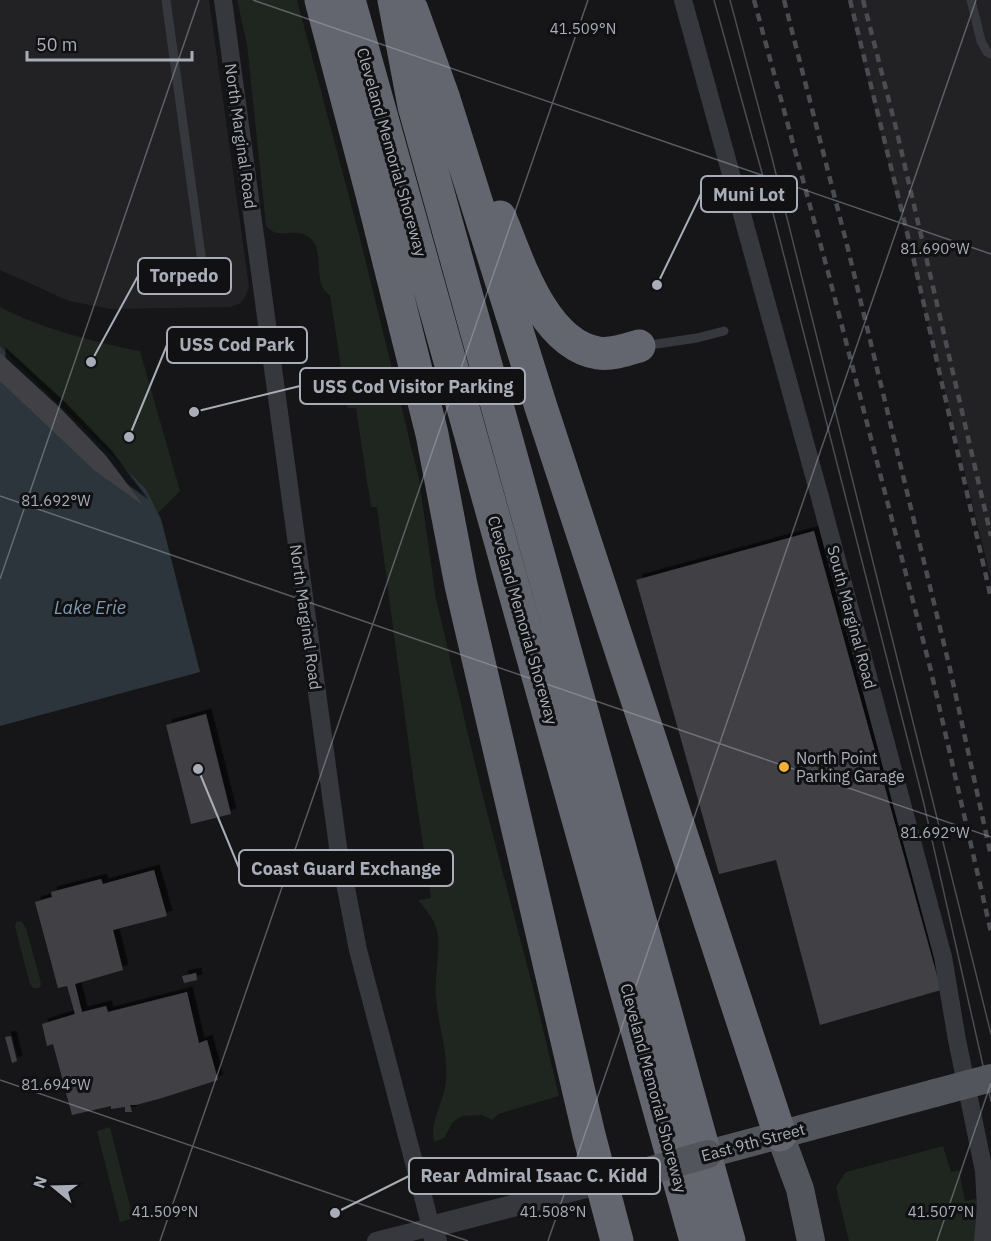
<svg xmlns="http://www.w3.org/2000/svg" width="991" height="1241" viewBox="0 0 991 1241" font-family="'IBM Plex Sans',sans-serif">
  <style>
    .built { fill: #222225 }
    .green { fill: #1e261f }
    .water { fill: #2c353c }
    .building { fill: #404145; filter: url(#shadow) }
    .lines { fill: none; stroke-linecap: round; stroke-linejoin: round }
    .service { stroke: #37383d; stroke-width: 9 }
    .minor { stroke: #37383d; stroke-width: 18 }
    .tertiary { stroke: #37383d; stroke-width: 22 }
    .primary { stroke: #53555c; stroke-width: 28 }
    .motorway { stroke: #63666e; stroke-width: 33 }
    .tram { stroke: #4a4c52; stroke-width: 1.5 }
    .rail { stroke: #4a4c52; stroke-width: 4.5; stroke-dasharray: 8 6; stroke-linecap: butt }
    .primary-bridge { stroke: #53555c; stroke-width: 28 }
    .ticks { fill: none; stroke: #a8adb8; stroke-width: 1.5; stroke-opacity: 0.45 }
    .poi-dot { fill: #f2b134; stroke: #111113; stroke-width: 2 }
    .labels { text-anchor: middle; stroke-width: 6; stroke-linejoin: round; paint-order: stroke }
    .street-label { font-size: 16px; fill: #a8adb8; stroke: #111113 }
    .poi-label { font-size: 16px; fill: #a8adb8; stroke: #111113; text-anchor: start }
    .water-label { font-size: 18px; font-style: italic; fill: #7f9bb3; stroke: #111113 }
    .ticks-label { font-size: 15px; text-anchor: middle; fill: #a8adb8; stroke: #111113; stroke-width: 6; stroke-linejoin: round; paint-order: stroke }
    .leader { fill: none; stroke: #a8adb8; stroke-width: 2 }
    .callout-dot { fill: #a8adb8; stroke: #111113; stroke-width: 2 }
    .callout { fill: #111113; stroke: #a8adb8; stroke-width: 2 }
    .callout-label { font-size: 18px; text-anchor: middle; font-weight: bold; fill: #a8adb8 }
  </style>
  <defs>
    <filter id="shadow"><feDropShadow dx="5.5" dy="-5.5" stdDeviation="0" flood-color="#0009"/></filter>
  </defs>
  <rect width="100%" height="100%" fill="#161618"/>
  <!-- built -->
  <path class="built" d="M 0,0 L 209,0 L 249,286 L 246,295 L 241,303 L 230,307 L 111,309 L 69,301 L 0,270 Z
    M 848,0 L 991,0 L 991,579 Z"/>
  <!-- green -->
  <path class="green" d="M 237,0 L 297,0 L 361,242 L 419,479 L 436,599 L 482,793 L 533,988 L 559,1096 L 498,1114 L 492,1120 L 482,1115 L 462,1116 L 453,1122 L 444,1138 L 434,1142 C 429,1121 445,1101 446,1080 C 448,1051 438,1025 436,997 C 434,976 440,956 438,936 C 437,922 427,911 418,900 L 431,898 L 414,784 L 377,507 L 371,507 L 356,408 L 347,408 L 330,295 C 311,284 326,252 310,238 C 294,225 280,242 266,226 L 247,44 Z
    M 0,307 C 40,328 96,343 140,351 L 180,491 L 158,513 L 146,489 L 0,346 Z
    M 21,921 L 26,928 L 40,979 L 41,985 L 39,988 L 33,988 L 30,984 L 15,927 L 16,922 Z
    M 110,1127 L 133,1218 L 120,1222 L 97,1131 Z
    M 943,1146 L 951,1172 L 959,1170 L 965,1201 L 976,1199 L 980,1207 L 977,1241 L 849,1241 L 836,1187 L 846,1172 Z"/>
  <!-- water -->
  <path class="water" d="M 0,346 L 146,489 L 161,519 L 200,672 L 0,726 Z"/>
  <!-- building -->
  <path class="building" d="M 0,353 L 60,408 L 106,456 L 143,505 L 94,470 L 0,381 Z
    M 814,531 L 941,990 L 820,1025 L 776,860 L 719,874 L 636,580 Z
    M 206,714 L 231,814 L 191,824 L 166,725 Z
    M 154,870 L 167,916 L 113,930 L 123,970 L 75,984 L 82,1012 L 106,1006 L 108,1012 L 187,992 L 199,1043 L 207,1040 L 218,1080 L 162,1098 L 136,1105 L 130,1105 L 132,1112 L 125,1112 L 125,1107 L 111,1109 L 111,1106 L 72,1115 L 53,1044 L 47,1046 L 42,1024 L 75,1014 L 67,986 L 58,988 L 35,902 L 52,897 L 51,892 L 101,879 L 103,884 Z
    M 196,973 L 197,980 L 184,983 L 182,976 Z
    M 11,1036 L 17,1061 L 12,1063 L 5,1037 Z"/>
  <g class="lines">
    <!-- service -->
    <path class="service" d="M 166,0 L 202,262
      M 971,0 L 981,41 L 987,52 L 991,54
      M 643,346 L 697,338 L 724,331"/>
    <!-- minor -->
    <path class="minor" d="M 223,0 L 338,847 L 358,950 L 431,1227 L 376,1241
      M 683,0 L 818,490 L 943,957 L 957,1040 L 984,1171 L 986,1208 L 983,1241"/>
    <!-- tertiary -->
    <path class="tertiary" d="M 436,1241 L 431,1227 L 601,1183"/>
    <!-- primary -->
    <path class="primary" d="M 780,1135 L 800,1189 L 811,1241
      M 708,1154 L 935,1093
      M 601,1183 L 652,1170"/>
    <!-- motorway -->
    <path class="motorway" d="M 321,0 L 372,194 L 432,434 L 461,585 L 589,1135 L 617,1241
      M 349,0 L 696,1241
      M 394,0 L 414,106 L 729,1241
      M 412,10 L 443,96 L 541,407 L 780,1135
      M 500,217 C 518,261 543,344 598,353 C 612,355 626,350 639,346"/>
    <!-- tram -->
    <path class="tram" d="M 714,0 L 772,209 L 923,800 L 991,1101
      M 730,0 L 771,154 L 991,1034"/>
    <!-- rail -->
    <path class="rail" d="M 754,0 L 828,272 L 931,671 L 991,932
      M 784,0 L 847,245 L 950,669 L 991,856
      M 850,0 L 914,261 L 991,598
      M 863,0 L 896,128 L 991,536"/>
    <!-- primary-bridge -->
    <path class="primary-bridge" d="M 935,1093 L 991,1078
      M 652,1170 L 708,1154"/>
  </g>
  <!-- ticks -->
  <path class="ticks" d="M 253,0 L 991,254M 0,496 L 991,837M 0,579 L 199,0M 0,1080 L 468,1241M 160,1241 L 588,0M 548,1241 L 976,0M 937,1241 L 991,1083"/>
  <!-- markers -->
  <circle class="poi-dot" cx="784" cy="767" r="6"/>
  <g class="labels">
    <!-- street labels -->
    <g class="street-label">
      <text transform="translate(241 136) rotate(82)" y="6">North Marginal Road</text>
      <text transform="translate(392 152) rotate(74)" y="6">Cleveland Memorial Shoreway</text>
      <text transform="translate(306 617) rotate(82)" y="6">North Marginal Road</text>
      <text transform="translate(852 617) rotate(75)" y="6">South Marginal Road</text>
      <text transform="translate(523 620) rotate(74)" y="6">Cleveland Memorial Shoreway</text>
      <text transform="translate(654 1088) rotate(75)" y="6">Cleveland Memorial Shoreway</text>
      <text transform="translate(753 1142) rotate(-15)" y="6">East 9th Street</text>
    </g>
    <!-- poi labels -->
    <g class="poi-label">
      <text x="796" y="764">North Point<tspan x="796" dy="18">Parking Garage</tspan></text>
    </g>
    <!-- water labels -->
    <g class="water-label">
      <text x="90" y="614">Lake Erie</text>
    </g>
  </g>
  <g class="ticks-label">
    <text x="583" y="34">41.509°N</text>
    <text x="935" y="254">81.690°W</text>
    <text x="56" y="506">81.692°W</text>
    <text x="935" y="838">81.692°W</text>
    <text x="56" y="1090">81.694°W</text>
    <text x="165" y="1217">41.509°N</text>
    <text x="553" y="1217">41.508°N</text>
    <text x="941" y="1217">41.507°N</text>
  </g>
  <!-- callouts -->
  <path class="leader" d="M657 285L701 194M91 362L138 276M129 437L167 345M194 412L300 386M198 769L239 868M335 1213L409 1176"/>
  <g class="callout-dot">
    <circle cx="657" cy="285" r="6"/>
    <circle cx="91" cy="362" r="6"/>
    <circle cx="129" cy="437" r="6"/>
    <circle cx="194" cy="412" r="6"/>
    <circle cx="198" cy="769" r="6"/>
    <circle cx="335" cy="1213" r="6"/>
  </g>
  <g class="callout">
    <rect x="701" y="176" width="96" height="36" rx="6"/>
    <rect x="138" y="258" width="93" height="36" rx="6"/>
    <rect x="167" y="327" width="140" height="36" rx="6"/>
    <rect x="300" y="368" width="225" height="36" rx="6"/>
    <rect x="239" y="850" width="214" height="36" rx="6"/>
    <rect x="409" y="1158" width="251" height="36" rx="6"/>
  </g>
  <g class="callout-label">
    <text x="749" y="201">Muni Lot</text>
    <text x="184" y="282">Torpedo</text>
    <text x="237" y="351">USS Cod Park</text>
    <text x="413" y="393">USS Cod Visitor Parking</text>
    <text x="346" y="875">Coast Guard Exchange</text>
    <text x="534" y="1182">Rear Admiral Isaac C. Kidd</text>
  </g>
  <!-- north arrow -->
  <g transform="translate(54 1187) rotate(289)" stroke="#111113" stroke-width="4.5" paint-order="stroke">
  <path d="M0-4.5L10 22L0 15L-10 22Z" fill="#a8adb8"/>
  <text y="-9" font-size="16" font-weight="bold" text-anchor="middle" fill="#a8adb8">N</text>
  </g>
  <!-- scale -->
  <path d="M27 51v9h165v-9" fill="none" stroke="#a8adb8" stroke-width="3"/>
  <text x="36" y="51" font-size="18" fill="#a8adb8" stroke="#111113" stroke-width="4.5" paint-order="stroke">50 m</text>
</svg>
